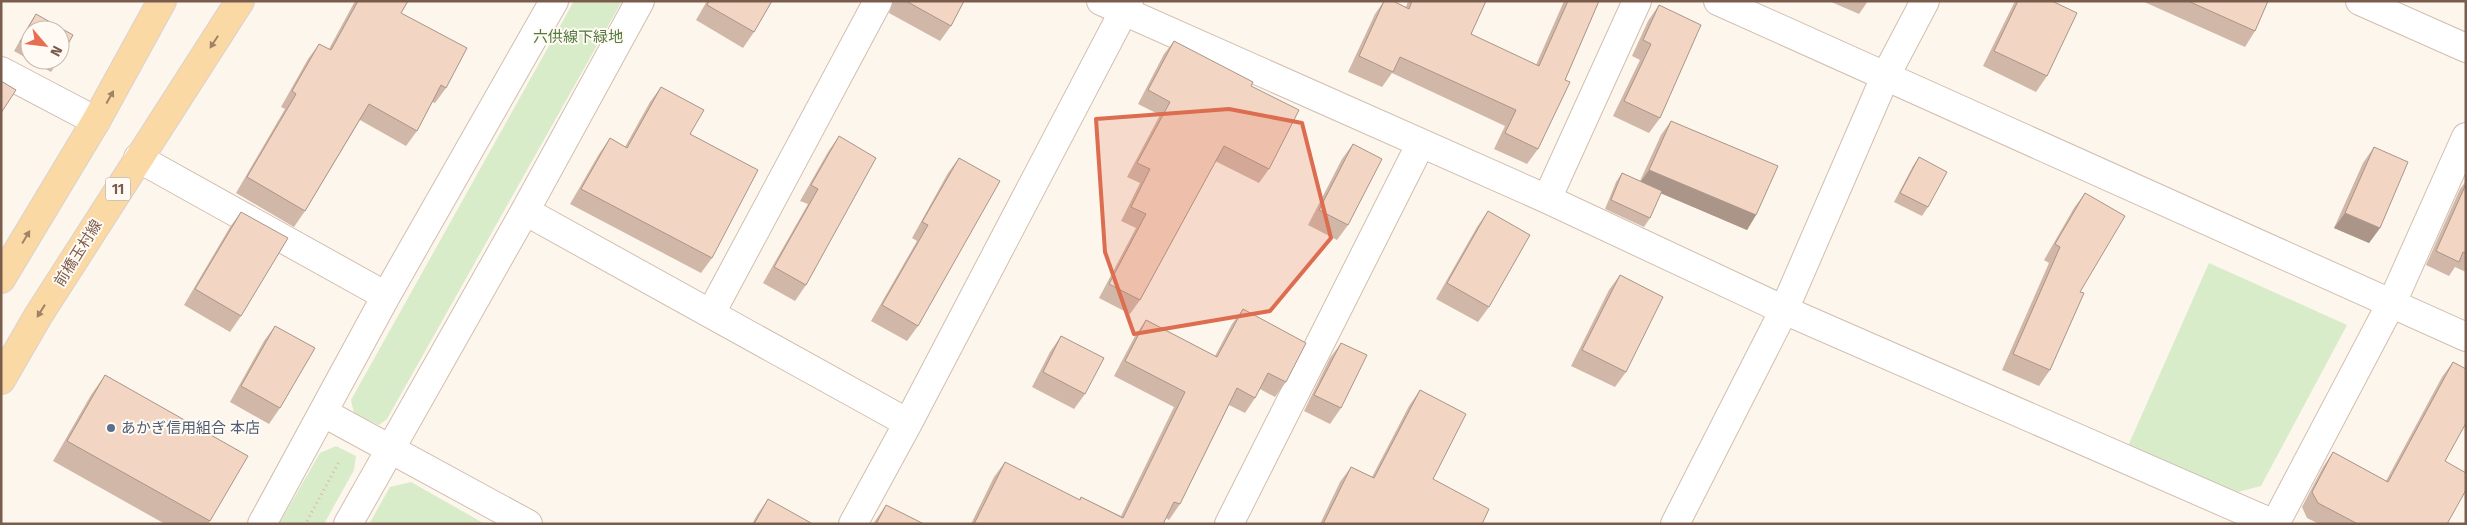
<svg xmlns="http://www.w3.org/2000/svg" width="2467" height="525" viewBox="0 0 2467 525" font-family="'Fira Sans','Noto Sans JP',sans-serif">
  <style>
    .green { fill: #d8ecc9 }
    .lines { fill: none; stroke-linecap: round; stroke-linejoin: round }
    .minor-casing { stroke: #d1beb0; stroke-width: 30 }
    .major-casing { stroke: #dad1cd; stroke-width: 30 }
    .path { stroke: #d9b8a5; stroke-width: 3; stroke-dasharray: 1 4; stroke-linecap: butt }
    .minor { stroke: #fff; stroke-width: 28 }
    .major { stroke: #fbd9a5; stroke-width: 28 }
    .wall { fill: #d1b7a8 }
    .shaded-wall { fill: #aa9588 }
    .building { fill: #f3d5c3; stroke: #aa9588 }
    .oneway { fill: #a18267 }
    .marked { fill: #dc6d51; fill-opacity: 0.2; stroke: #dc6d51; stroke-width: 4; stroke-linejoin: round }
    .service-dot { fill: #5c6f8a; stroke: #fffaf3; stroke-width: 2 }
    .labels { text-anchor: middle; stroke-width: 4; stroke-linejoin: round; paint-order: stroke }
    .shield { fill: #fffaf3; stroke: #a28b7f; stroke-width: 1 }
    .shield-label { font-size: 14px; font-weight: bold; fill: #7a5c4d }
    .park-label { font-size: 15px; fill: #537a41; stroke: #fffaf3 }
    .street-label { font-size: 15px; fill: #7a5c4d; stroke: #fffaf3 }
    .service-label { font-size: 15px; fill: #4e5e75; stroke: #fffaf3; text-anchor: start }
  </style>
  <rect width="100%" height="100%" fill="#fdf6ec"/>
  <!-- green -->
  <path class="green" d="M 574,1 L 622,1 L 387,419 L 379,425 L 354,413 L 351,400 Z
    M 2209,263 L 2347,325 L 2261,486 L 2238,492 L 2128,446 Z
    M 336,446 L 356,456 L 354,470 L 324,524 L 279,524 L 320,453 Z
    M 411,482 L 485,524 L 369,524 L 390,487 Z"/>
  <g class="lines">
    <!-- minor casing -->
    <g class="minor-casing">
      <path id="minor" d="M 1101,1 L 1547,199 L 1784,310 L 2274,524
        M 1718,1 L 2466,337
        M 2360,1 L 2466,48
        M 1,71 L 96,121
        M 138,158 L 386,296
        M 1547,199 L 1637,1
        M 525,211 L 908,423
        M 711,313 L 878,1
        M 324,413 L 528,524
        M 262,524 L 386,296 L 554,1
        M 348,524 L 525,211 L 640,1
        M 853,524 L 908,423 L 1129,1
        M 1229,524 L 1421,143
        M 1675,524 L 1784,310 L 1885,77 L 1925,1
        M 2275,524 L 2395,296 L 2466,137"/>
    </g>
    <!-- major casing -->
    <g class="major-casing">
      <path id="major" d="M 1,279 L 96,121 L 162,1
        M 1,380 L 38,316 L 240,1"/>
    </g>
    <!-- path -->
    <path class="path" d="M 307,521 L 340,460"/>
    <!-- minor -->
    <use href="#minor" class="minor"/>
    <!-- major -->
    <use href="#major" class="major"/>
  </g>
  <!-- wall -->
  <path class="wall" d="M 355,1 L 408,1 L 401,13 L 446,88 L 435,103 L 432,102 L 417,131 L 406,146 L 360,120 L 305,211 L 294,227 L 236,193 L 285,109 L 281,107 L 308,59 L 319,44 L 329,49 Z
    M 707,1 L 772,1 L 754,32 L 743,48 L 696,20 Z
    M 893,1 L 964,1 L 951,26 L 940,41 L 889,13 Z
    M 1384,1 L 1393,1 L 1406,7 L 1408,1 L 1486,1 L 1471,34 L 1536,65 L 1564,1 L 1599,1 L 1565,80 L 1538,149 L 1527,164 L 1494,149 L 1505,126 L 1392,73 L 1382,87 L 1348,72 L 1375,14 Z
    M 1829,1 L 1868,1 L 1859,14 Z
    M 2015,1 L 2052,1 L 2047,76 L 2036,92 L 1983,66 Z
    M 2142,1 L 2268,1 L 2255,31 L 2245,47 Z
    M 1659,5 L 1660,118 L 1649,133 L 1613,116 L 1640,60 L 1632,56 L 1648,21 Z
    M 36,14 L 30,30 L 30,60 L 59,60 L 51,72 L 14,51 L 30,23 Z
    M 1174,41 L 1251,86 L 1269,169 L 1259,183 L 1215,161 L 1140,300 L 1130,314 L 1099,298 L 1136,228 L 1121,221 L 1140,183 L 1127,177 L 1160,115 L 1138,104 L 1164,54 Z
    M 661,87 L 690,134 L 712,258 L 701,273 L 570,204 L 599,154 L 610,138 L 625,147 L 650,102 Z
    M 1671,121 L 1756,215 L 1747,230 L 1661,193 L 1650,218 L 1644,227 L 1605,209 L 1616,182 L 1622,173 L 1640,181 L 1661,135 Z
    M 839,136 L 806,285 L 795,301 L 763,283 L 808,204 L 800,201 L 828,152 Z
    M 1353,144 L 1348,225 L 1337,240 L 1308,225 L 1342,159 Z
    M 2374,147 L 2380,228 L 2369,243 L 2334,228 L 2363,163 Z
    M 1919,157 L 1928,207 L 1922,216 L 1894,202 L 1913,166 Z
    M 959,158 L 918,326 L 907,341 L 871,321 L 917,241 L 912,238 L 948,173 Z
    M 2466,181 L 2466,272 L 2455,267 L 2449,276 L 2426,265 L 2460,189 Z
    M 2085,193 L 2050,370 L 2039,386 L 2002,370 L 2049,263 L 2044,260 L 2074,208 Z
    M 1488,211 L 1489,307 L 1478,322 L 1436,299 L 1477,227 Z
    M 241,212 L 241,316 L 230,332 L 184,305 L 230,227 Z
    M 1620,275 L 1626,372 L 1615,387 L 1571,366 L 1609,290 Z
    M 1243,309 L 1286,382 L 1275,397 L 1260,389 L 1255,398 L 1245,413 L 1229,405 L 1180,504 L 1169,520 L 1166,518 L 1163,524 L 971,524 L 994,477 L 1005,462 L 1079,500 L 1081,497 L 1121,516 L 1174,407 L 1114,376 L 1135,336 L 1146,320 L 1215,356 L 1232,324 Z
    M 275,326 L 280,408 L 269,424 L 230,402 L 264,341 Z
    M 1061,336 L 1085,394 L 1074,409 L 1032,387 L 1050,352 Z
    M 1341,343 L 1341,408 L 1330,424 L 1304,411 L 1330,358 Z
    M 2453,362 L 2445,461 L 2447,524 L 2319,524 L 2307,518 L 2302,507 L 2323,467 L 2333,452 L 2386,481 L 2442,377 Z
    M 105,375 L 210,521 L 208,524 L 165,524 L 53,461 L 91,395 Z
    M 1420,390 L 1433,479 L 1482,524 L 1320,524 L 1340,482 L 1351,467 L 1372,477 L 1409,406 Z
    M 768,499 L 811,524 L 752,524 L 757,515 Z
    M 886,505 L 924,524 L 873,524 Z"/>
  <!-- shaded-wall -->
  <path class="shaded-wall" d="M 1649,170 L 1756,215 L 1747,230 L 1639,184 Z
    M 2345,213 L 2380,228 L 2369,243 L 2334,228 Z"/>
  <!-- building -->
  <path class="building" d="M 358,1 L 408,1 L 401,13 L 467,48 L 446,88 L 441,85 L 417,131 L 369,104 L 305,211 L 247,177 L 296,94 L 292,91 L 319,44 L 331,50 Z
    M 709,1 L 772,1 L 754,32 L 707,5 Z
    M 906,1 L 964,1 L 951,26 Z
    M 1384,1 L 1393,1 L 1409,9 L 1412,1 L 1486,1 L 1471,34 L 1539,66 L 1568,1 L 1599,1 L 1565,80 L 1570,82 L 1538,149 L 1505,133 L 1516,110 L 1400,57 L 1393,72 L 1359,56 Z
    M 2018,1 L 2052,1 L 2077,13 L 2047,76 L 1994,51 Z
    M 2188,1 L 2268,1 L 2255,31 Z
    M 1659,5 L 1701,25 L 1660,118 L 1624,101 L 1651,44 L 1643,40 Z
    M 36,14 L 73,35 L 60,58 L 60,30 L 30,30 L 30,48 L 20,42 Z
    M 1174,41 L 1253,82 L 1251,86 L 1299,110 L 1269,169 L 1224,146 L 1140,300 L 1109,284 L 1146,214 L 1131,207 L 1150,169 L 1137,163 L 1170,102 L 1148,90 Z
    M 51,60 L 59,60 L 57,63 Z
    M 1,81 L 16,90 L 1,113 Z
    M 661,87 L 704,110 L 690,134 L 758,170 L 712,258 L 581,189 L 610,138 L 627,148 Z
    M 1671,121 L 1778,166 L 1756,215 L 1649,170 Z
    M 839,136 L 876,158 L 806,285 L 774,267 L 818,189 L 811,185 Z
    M 1353,144 L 1382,159 L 1348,225 L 1319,210 Z
    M 2374,147 L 2408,162 L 2380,228 L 2345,213 Z
    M 1919,157 L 1947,172 L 1928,207 L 1900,193 Z
    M 959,158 L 1000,181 L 918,326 L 882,305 L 928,225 L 922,222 Z
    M 1622,173 L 1662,191 L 1650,218 L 1611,200 Z
    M 2466,184 L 2466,253 L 2463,252 L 2459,262 L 2436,251 Z
    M 2085,193 L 2125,216 L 2080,292 L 2084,293 L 2050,370 L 2013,354 L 2060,247 L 2055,244 Z
    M 1488,211 L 1530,235 L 1489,307 L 1447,283 Z
    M 241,212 L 288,238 L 241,316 L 195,289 Z
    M 1620,275 L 1663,297 L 1626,372 L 1582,350 Z
    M 1243,309 L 1306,343 L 1286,382 L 1268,373 L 1255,398 L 1237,388 L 1180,504 L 1174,502 L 1163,524 L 974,524 L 1005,462 L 1080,500 L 1081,497 L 1123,518 L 1185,392 L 1125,361 L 1146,320 L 1217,357 Z
    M 275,326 L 315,348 L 280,408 L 241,386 Z
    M 1061,336 L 1104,358 L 1085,394 L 1043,372 Z
    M 1341,343 L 1367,355 L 1341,408 L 1314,395 Z
    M 2453,362 L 2466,369 L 2466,423 L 2445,461 L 2466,473 L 2466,490 L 2447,524 L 2356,524 L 2356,523 L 2318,503 L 2312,492 L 2333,452 L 2388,482 Z
    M 105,375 L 248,456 L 210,521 L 67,441 Z
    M 1420,390 L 1466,414 L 1433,479 L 1489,509 L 1482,524 L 1323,524 L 1351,467 L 1374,478 Z
    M 768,499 L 811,523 L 811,524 L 754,524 Z
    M 886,505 L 924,524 L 876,524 Z"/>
  <!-- one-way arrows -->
  <defs><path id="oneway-solid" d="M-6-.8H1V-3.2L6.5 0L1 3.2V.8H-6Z" transform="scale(1.25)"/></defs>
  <g class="oneway">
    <use href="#oneway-solid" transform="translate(214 42) rotate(123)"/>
    <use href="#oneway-solid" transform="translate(110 97) rotate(-61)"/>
    <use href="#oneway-solid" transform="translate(26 237) rotate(-59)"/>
    <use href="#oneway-solid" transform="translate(41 311) rotate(122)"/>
  </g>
  <!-- marked area -->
  <path class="marked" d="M 1229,109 L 1302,123 L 1331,238 L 1270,311 L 1134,334 L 1105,252 L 1096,119 Z"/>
  <!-- markers -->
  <circle class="service-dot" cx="111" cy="428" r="5"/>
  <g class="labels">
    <!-- shield labels -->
    <rect class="shield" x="105.5" y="177.5" width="25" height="23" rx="4"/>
    <g class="shield-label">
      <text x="118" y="194">11</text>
    </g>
    <!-- park labels -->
    <g class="park-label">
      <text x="578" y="42">六供線下緑地</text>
    </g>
    <!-- street labels -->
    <g class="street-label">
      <text transform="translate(78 253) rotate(-58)" y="5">前橋玉村線</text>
    </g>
    <!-- service labels -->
    <g class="service-label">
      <text x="121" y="433">あかぎ信用組合 本店</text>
    </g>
  </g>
  <!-- border -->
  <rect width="2467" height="525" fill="none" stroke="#7a5c4d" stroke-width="5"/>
  <!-- north arrow -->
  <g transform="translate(45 45) rotate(118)"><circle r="24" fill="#fffaf3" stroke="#cabbb1"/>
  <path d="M0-4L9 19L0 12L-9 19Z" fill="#e76f51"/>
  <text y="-8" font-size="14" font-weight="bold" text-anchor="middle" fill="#7a5c4d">N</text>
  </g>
</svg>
